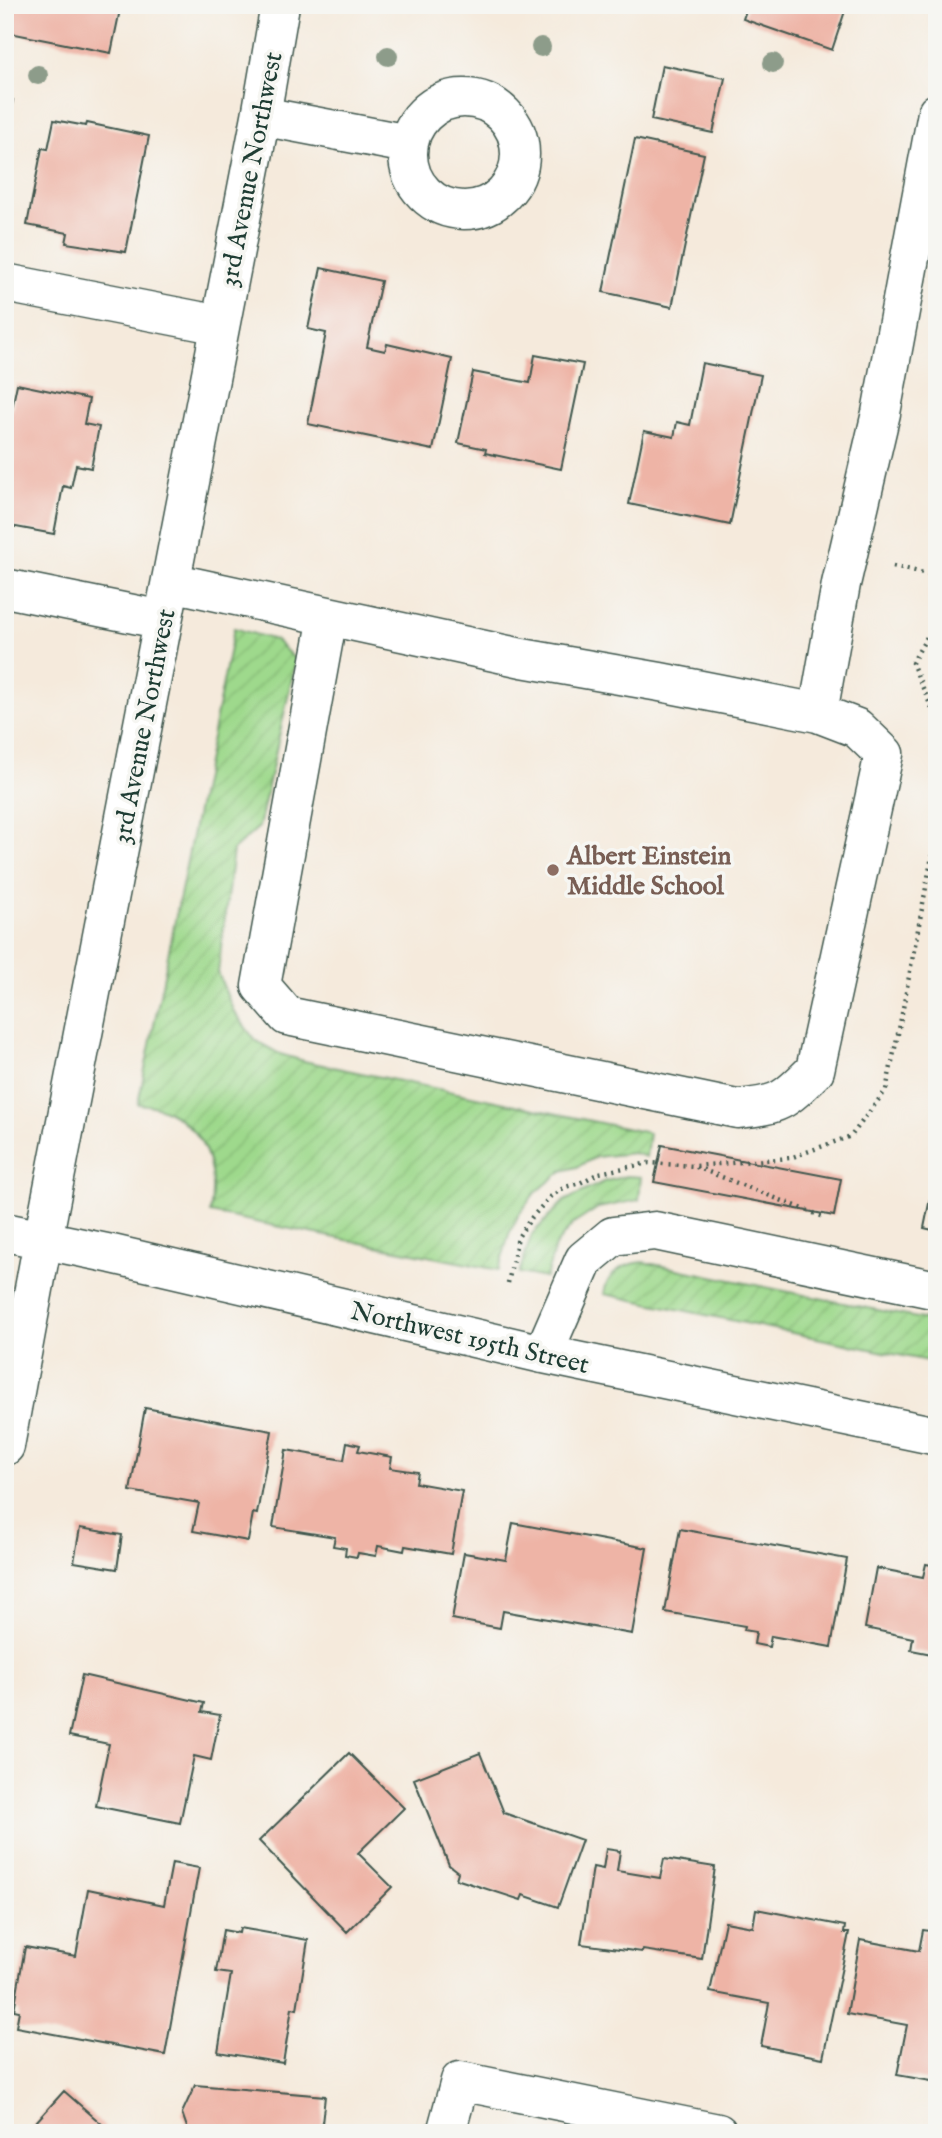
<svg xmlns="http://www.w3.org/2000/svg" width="942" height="2138" viewBox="0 0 942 2138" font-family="'IM FELL English',serif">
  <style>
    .garden { fill: url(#garden-furrows); stroke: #5e8b60; stroke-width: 2 }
    .building { fill: #eeb4a6 }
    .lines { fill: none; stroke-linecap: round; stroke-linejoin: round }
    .minor-casing { stroke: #3f574d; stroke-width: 41 }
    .path { stroke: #3f574d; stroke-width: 4.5; stroke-dasharray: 2 5; stroke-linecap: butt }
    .minor { stroke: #fff; stroke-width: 38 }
    .tree { fill: #8d9c8a }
    .education-dot { fill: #8d6e63; stroke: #f6f6f2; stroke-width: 2.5 }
    .labels { text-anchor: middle; stroke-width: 7; stroke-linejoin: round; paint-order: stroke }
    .street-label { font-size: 26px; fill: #1f3d34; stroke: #f6f6f2 }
    .education-label { font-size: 26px; font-weight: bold; fill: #785e54; stroke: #f6f6f2; text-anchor: start }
  </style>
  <defs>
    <pattern id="garden-furrows" width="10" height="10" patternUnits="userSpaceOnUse" patternTransform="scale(1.75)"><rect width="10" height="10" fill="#9ed98c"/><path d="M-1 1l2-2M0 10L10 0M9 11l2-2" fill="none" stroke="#88bb79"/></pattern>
  </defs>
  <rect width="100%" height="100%" fill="#f6f6f2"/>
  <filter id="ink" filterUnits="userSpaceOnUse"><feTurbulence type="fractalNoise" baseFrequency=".0143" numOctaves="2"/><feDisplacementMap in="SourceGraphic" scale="14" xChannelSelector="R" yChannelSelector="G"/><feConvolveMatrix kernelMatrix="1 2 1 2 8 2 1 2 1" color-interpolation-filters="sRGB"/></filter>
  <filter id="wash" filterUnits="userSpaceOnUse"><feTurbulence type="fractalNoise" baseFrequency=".00686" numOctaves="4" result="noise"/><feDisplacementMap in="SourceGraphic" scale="28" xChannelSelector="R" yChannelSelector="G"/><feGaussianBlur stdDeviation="1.57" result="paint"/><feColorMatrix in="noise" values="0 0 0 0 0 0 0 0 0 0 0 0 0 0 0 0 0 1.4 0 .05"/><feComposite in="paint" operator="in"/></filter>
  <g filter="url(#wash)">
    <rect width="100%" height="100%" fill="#f5eadc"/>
    <!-- garden -->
    <path class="garden" d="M 234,628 L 275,640 L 296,660 L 259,827 L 233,850 L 218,973 L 233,1010 L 255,1040 L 280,1054 L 304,1061 L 649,1133 L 646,1157 L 634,1153 L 596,1157 L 577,1167 L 562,1171 L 534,1194 L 518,1216 L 509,1234 L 499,1270 L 210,1213 C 217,1170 208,1131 165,1110 C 157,1106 147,1105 138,1104 Z
      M 626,1176 L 641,1177 L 639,1200 L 598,1208 L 572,1225 L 555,1246 L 546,1278 L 519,1273 L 532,1234 L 564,1201 L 603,1182 Z
      M 643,1262 L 937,1322 L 937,1363 L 604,1294 C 607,1273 623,1264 643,1262 Z"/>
    <g id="blocks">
      <!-- building -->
      <path class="building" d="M 5,5 L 121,5 L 111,53 L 5,32 Z
        M 748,5 L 847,5 L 832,50 L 743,19 Z
        M 662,65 L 725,78 L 713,133 L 651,120 Z
        M 5,98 L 13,100 L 6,134 L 5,134 Z
        M 54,120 L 86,126 L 87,123 L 149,136 L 126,252 L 66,243 L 68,233 L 27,225 L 42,148 L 48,149 Z
        M 635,139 L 704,154 L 672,307 L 603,292 Z
        M 321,268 L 381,281 L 367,347 L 385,351 L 387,344 L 452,359 L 433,450 L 308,424 L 326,333 L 308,329 Z
        M 535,355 L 583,364 L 561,469 L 485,453 L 486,449 L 458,443 L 473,372 L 530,383 Z
        M 702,363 L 761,375 L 730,525 L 629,504 L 644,431 L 674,437 L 677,422 L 690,425 Z
        M 17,384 L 89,399 L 84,424 L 99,427 L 91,468 L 76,465 L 71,488 L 63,486 L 54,534 L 5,525 L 5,442 Z
        M 662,1145 L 841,1179 L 834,1216 L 654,1182 Z
        M 936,1169 L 937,1169 L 937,1231 L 924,1228 Z
        M 145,1408 L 272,1431 L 257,1514 L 253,1513 L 248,1541 L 193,1531 L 199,1503 L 130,1491 Z
        M 347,1442 L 360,1445 L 358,1451 L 392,1457 L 390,1468 L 418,1472 L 416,1483 L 462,1491 L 451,1554 L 405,1546 L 404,1551 L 378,1546 L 376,1556 L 358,1553 L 357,1557 L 345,1555 L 346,1548 L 333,1546 L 335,1537 L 273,1527 L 286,1450 L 344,1460 Z
        M 513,1523 L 647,1548 L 632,1634 L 503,1611 L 500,1628 L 452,1619 L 464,1553 L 506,1560 Z
        M 80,1528 L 122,1535 L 117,1569 L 74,1562 Z
        M 680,1529 L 847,1559 L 831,1647 L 771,1636 L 769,1647 L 754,1644 L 756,1632 L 744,1630 L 745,1626 L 665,1612 Z
        M 926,1564 L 937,1566 L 937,1655 L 911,1650 L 913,1638 L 865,1628 L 876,1568 L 923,1577 Z
        M 82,1675 L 204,1703 L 202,1712 L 220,1715 L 211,1760 L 194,1756 L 180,1823 L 96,1806 L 109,1744 L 69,1736 Z
        M 349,1753 L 404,1808 L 358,1853 L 392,1887 L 347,1932 L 259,1841 Z
        M 480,1753 L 504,1813 L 582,1840 L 558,1907 L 523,1895 L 521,1900 L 456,1879 L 458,1872 L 449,1865 L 414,1779 Z
        M 606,1849 L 620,1851 L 617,1871 L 660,1878 L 664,1859 L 715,1867 L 702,1959 L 643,1950 L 642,1952 L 581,1944 L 593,1867 L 603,1869 Z
        M 172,1863 L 199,1868 L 165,2055 L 16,2027 L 19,2011 L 14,2010 L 25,1947 L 76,1956 L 88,1889 L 164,1905 Z
        M 756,1909 L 845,1926 L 844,1933 L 849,1933 L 823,2058 L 761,2046 L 769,2003 L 710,1992 L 725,1922 L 753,1927 Z
        M 240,1928 L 308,1940 L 297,2009 L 292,2008 L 283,2063 L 218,2052 L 231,1974 L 216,1972 L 223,1930 L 239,1933 Z
        M 923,1930 L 937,1932 L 937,2082 L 897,2075 L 907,2025 L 847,2014 L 860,1940 L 919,1951 Z
        M 195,2085 L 325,2096 L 321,2133 L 189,2133 L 182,2113 Z
        M 64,2091 L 112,2133 L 26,2133 Z"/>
    </g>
  </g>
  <g filter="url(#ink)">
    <use href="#blocks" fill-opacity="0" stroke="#3f574d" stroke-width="2"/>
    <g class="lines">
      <!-- minor casing -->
      <g class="minor-casing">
        <path id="minor" d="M408 154a56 56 0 1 1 112 0a56 56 0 1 1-112 0Z
          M 261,116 L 408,144
          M 5,283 L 220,325
          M 171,582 L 522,658 L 660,682 L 818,713 L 841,584 L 881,413 L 937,113
          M 5,588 L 163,620
          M 328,616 L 261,986 L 287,1016 L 737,1109 C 781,1105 784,1101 815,1070 L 884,754 L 857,728 L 818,713
          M 5,1232 L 112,1254 L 543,1354 L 937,1436
          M 543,1354 L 584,1260 L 613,1236 L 655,1231 L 937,1290
          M 5,1446 L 43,1240 L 261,116 L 280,5
          M 446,2133 L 460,2081 L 718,2133"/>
      </g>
      <!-- path -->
      <path class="path" d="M 893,566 L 937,576
        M 937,619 L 912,663 L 937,720
        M 696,1167 L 824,1217
        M 508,1283 L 518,1237 L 532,1217 L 550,1197 L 565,1187 L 580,1183 L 599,1173 L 649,1163 L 695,1166 L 790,1158 L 851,1136 L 886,1090 L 899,1029 L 937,830"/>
      <!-- minor -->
      <use href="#minor" class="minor"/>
    </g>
    <!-- trees -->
    <g class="tree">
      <circle cx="541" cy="47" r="10"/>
      <circle cx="388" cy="56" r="10"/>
      <circle cx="773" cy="63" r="10"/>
      <circle cx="38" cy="75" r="10"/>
    </g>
  </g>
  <!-- markers -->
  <circle class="education-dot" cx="553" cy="870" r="7"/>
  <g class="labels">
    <!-- street labels -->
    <g class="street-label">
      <text transform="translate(250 169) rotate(-79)" y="9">3rd Avenue Northwest</text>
      <text transform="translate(143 726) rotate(-79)" y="9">3rd Avenue Northwest</text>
      <text transform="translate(470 1337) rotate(13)" y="9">Northwest 195th Street</text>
    </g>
    <!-- education labels -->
    <g class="education-label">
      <text x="567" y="864">Albert Einstein<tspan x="567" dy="30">Middle School</tspan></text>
    </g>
  </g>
  <!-- margin -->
  <rect width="942" height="2138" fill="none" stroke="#f6f6f2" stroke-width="28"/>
</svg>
